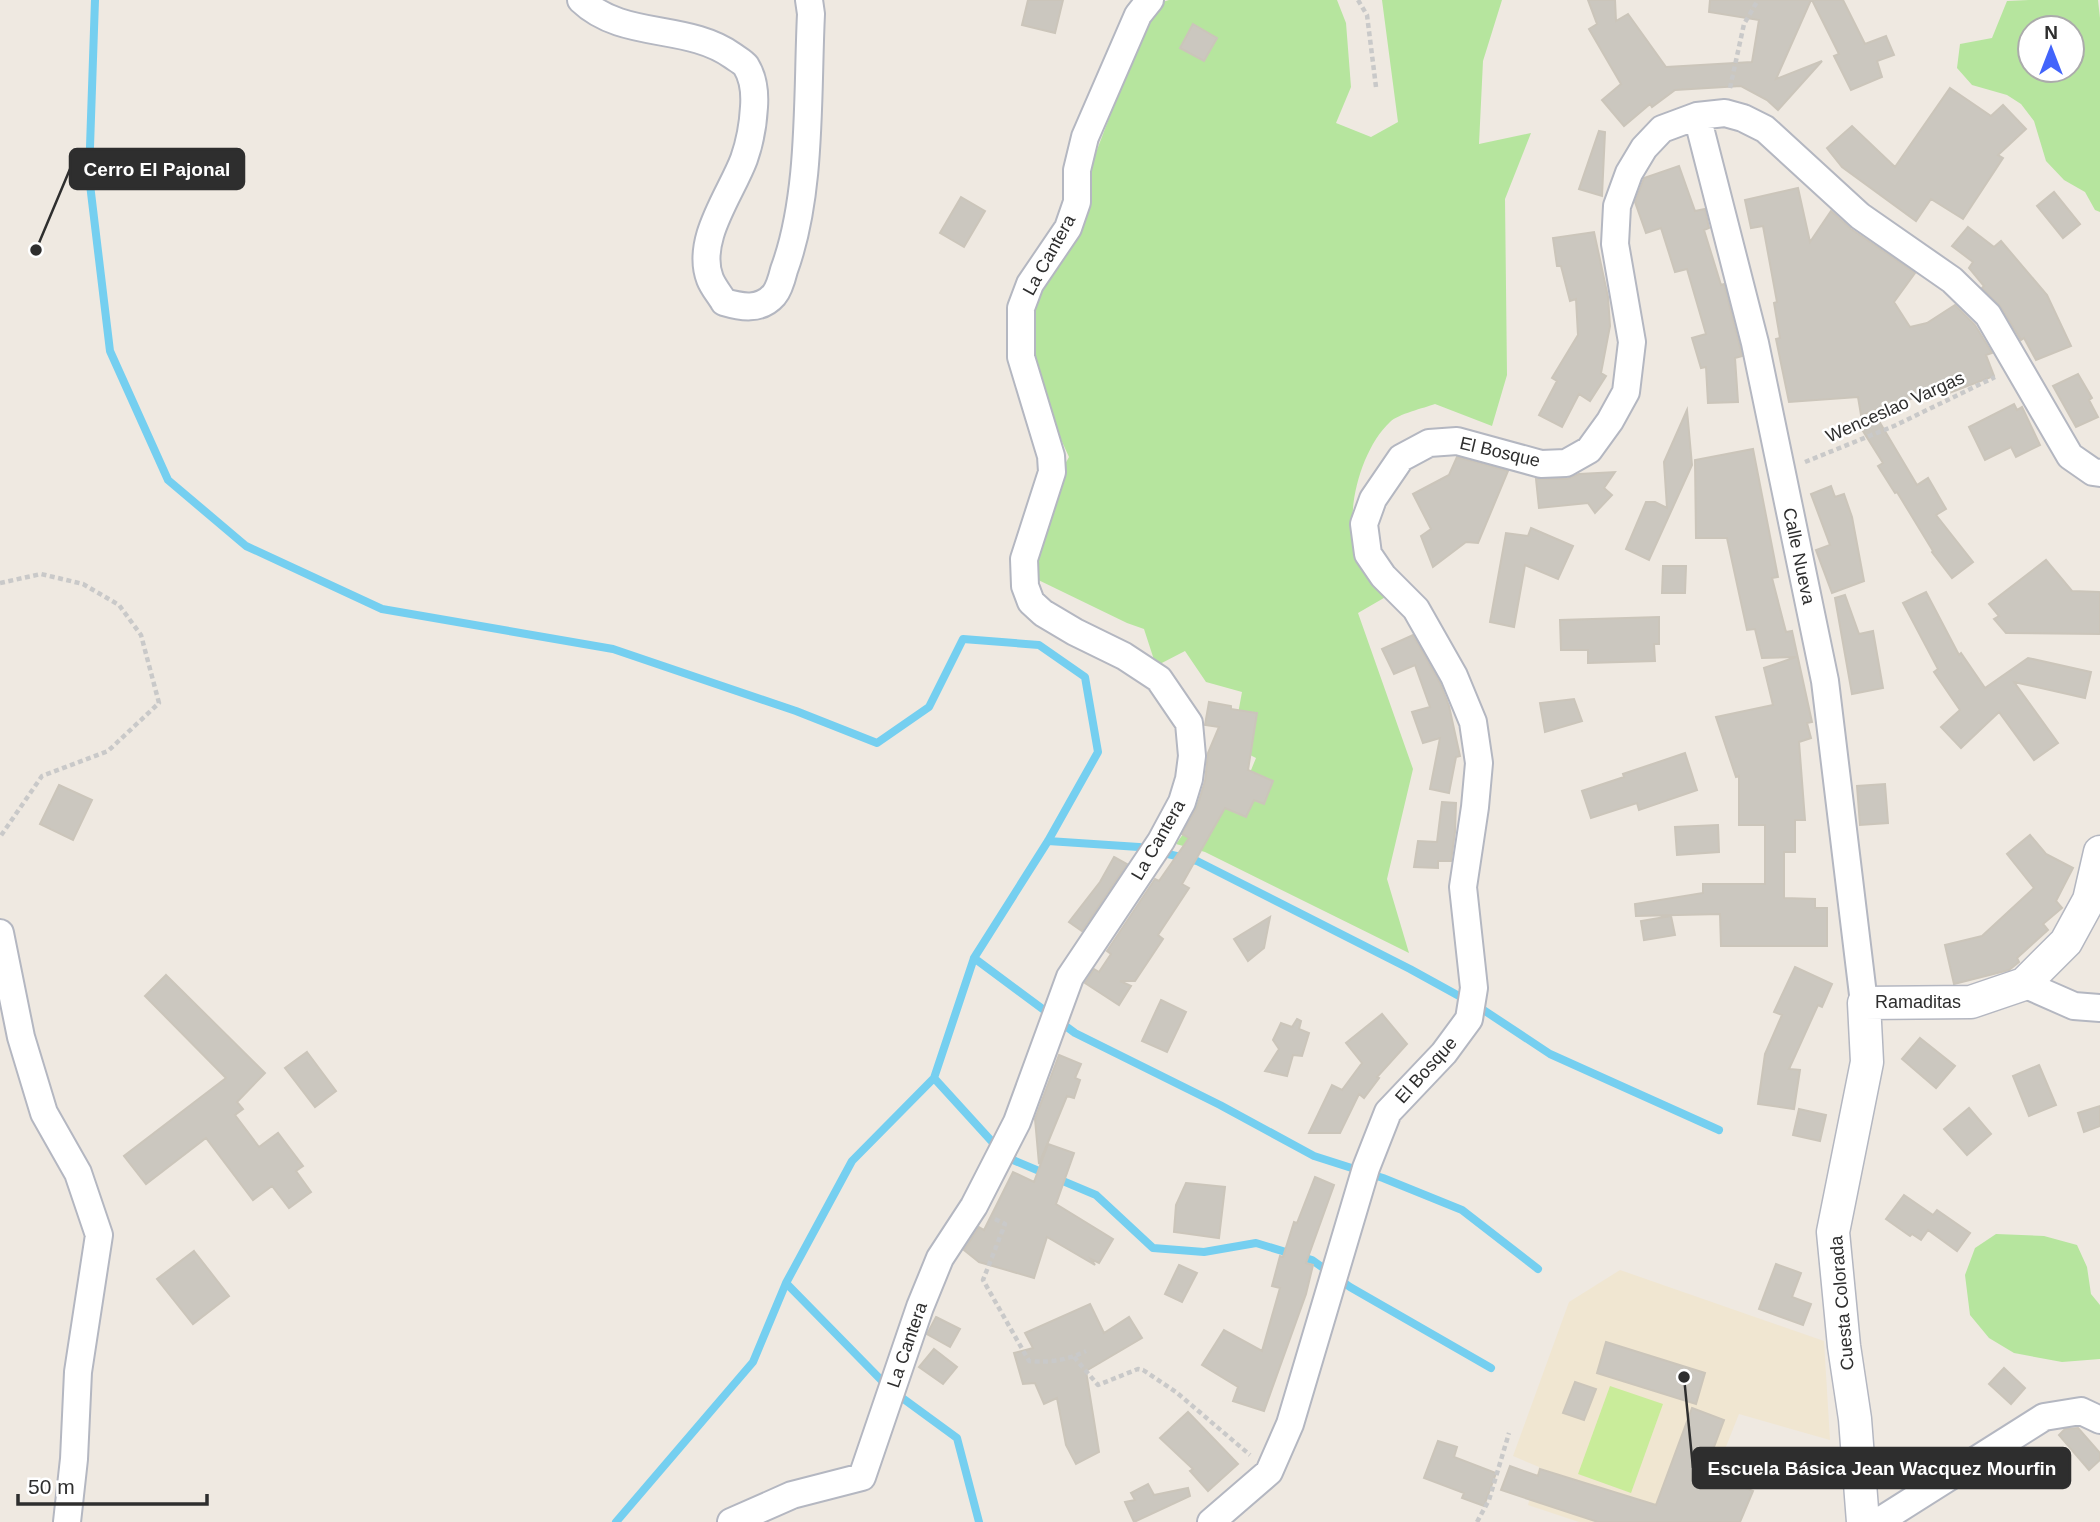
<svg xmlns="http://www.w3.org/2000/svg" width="2100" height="1522" viewBox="0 0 2100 1522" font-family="Arial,sans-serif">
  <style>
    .education { fill: #f0e6d1 }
    .green { fill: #b6e59e; fill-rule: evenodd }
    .pitch { fill: #c9ec9a }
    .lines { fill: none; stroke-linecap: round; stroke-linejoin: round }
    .stream { stroke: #75cff0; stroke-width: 8 }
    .building { fill: #cbc7bf; stroke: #cbc5ba; stroke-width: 2 }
    .minor-casing { stroke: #b4b7c1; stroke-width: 30 }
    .tertiary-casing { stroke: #b4b7c1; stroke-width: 35 }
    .path { stroke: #c9c9c9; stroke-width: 4.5; stroke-dasharray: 5 3.5; stroke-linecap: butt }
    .minor { stroke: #fff; stroke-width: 26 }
    .tertiary { stroke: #fff; stroke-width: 32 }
    .labels { text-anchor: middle; stroke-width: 5; stroke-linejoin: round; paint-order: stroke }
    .street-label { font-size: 18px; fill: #2e2e2e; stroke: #fff }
    .leader { fill: none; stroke: #2e2e2e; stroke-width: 2.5 }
    .callout-dot { fill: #2e2e2e; stroke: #fff; stroke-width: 2.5 }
    .callout { fill: #2e2e2e; stroke: #2e2e2e; stroke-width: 2.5 }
    .callout-label { font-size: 19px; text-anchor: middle; font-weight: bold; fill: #fff }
  </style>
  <rect width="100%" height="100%" fill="#efe9e1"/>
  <!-- education -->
  <path class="education" d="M 1620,1270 L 1824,1341 L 1830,1440 L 1739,1414 L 1696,1522 L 1579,1522 L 1528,1505 L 1539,1467 L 1513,1456 L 1569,1302 Z"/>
  <!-- green -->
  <path class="green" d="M 1169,0 L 1337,0 L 1346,23 L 1351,87 L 1336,123 L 1371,137 L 1398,122 L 1382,0 L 1502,0 L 1483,61 L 1479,144 L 1531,133 L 1505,199 L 1507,375 L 1492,426 L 1435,404 C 1424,408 1398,414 1390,422 C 1360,450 1342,518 1359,557 C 1365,570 1379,583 1389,595 L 1358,613 L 1413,769 L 1387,879 L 1409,953 L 1205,852 L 1176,844 L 1186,830 L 1198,801 L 1223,809 L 1240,797 L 1256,758 L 1232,746 L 1242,692 L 1206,682 L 1185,651 L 1156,666 L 1144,629 L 1127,623 L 1028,575 L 1035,518 L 1069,457 L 1014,336 L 1070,221 L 1152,5 Z
    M 2029,0 L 2098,0 L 2100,18 L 2100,212 L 2095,210 L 2085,192 L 2064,180 L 2046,161 L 2034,121 L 2021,104 L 2007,95 L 1972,85 L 1957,68 L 1960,44 L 1992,38 L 2007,1 ZM 2030,28 L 2072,28 L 2072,70 L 2030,70 Z
    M 1996,1234 L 2044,1236 L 2077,1245 L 2087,1267 L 2091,1294 L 2100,1305 L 2100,1359 L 2062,1362 L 2014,1353 L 1989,1338 L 1970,1315 L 1965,1275 L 1975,1248 Z"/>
  <!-- pitch -->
  <path class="pitch" d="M 1610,1386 L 1663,1404 L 1631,1493 L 1578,1474 Z"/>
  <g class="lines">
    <!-- stream -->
    <path class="stream" d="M 95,0 L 89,176 L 110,351 L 168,480 L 246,546 L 382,609 L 613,649 L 796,711 L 877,743 L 929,707 L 963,639 L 1039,645 L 1085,677 L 1098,752 L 1048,841 L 974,958 L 934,1078 L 852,1161 L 786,1283 L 753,1362 L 616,1522
      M 1048,841 L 1139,847 L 1197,861 L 1410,969 L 1479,1007 L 1550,1054 L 1719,1130
      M 974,958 L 1075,1033 L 1220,1105 L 1314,1156 L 1383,1178 L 1462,1210 L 1538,1269
      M 934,1078 L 1006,1157 L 1096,1195 L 1153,1248 L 1204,1252 L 1256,1243 L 1312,1260 L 1350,1287 L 1491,1368
      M 786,1283 L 890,1389 L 957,1438 L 979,1522"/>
  </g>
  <!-- building -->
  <path class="building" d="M 1028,0 L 1063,0 L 1055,33 L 1022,25 Z
    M 1588,0 L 1615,0 L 1616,21 L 1628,14 L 1666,67 L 1752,62 L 1759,20 L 1709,12 L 1710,0 L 1811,0 L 1776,79 L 1822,61 L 1778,110 L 1767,100 L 1741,86 L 1675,90 L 1652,107 L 1650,104 L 1624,126 L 1602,100 L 1621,84 L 1589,29 L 1597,24 Z
    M 1812,0 L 1843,0 L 1865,44 L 1886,36 L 1894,55 L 1877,61 L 1882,77 L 1851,90 L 1834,56 L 1839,54 Z
    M 1193,24 L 1217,38 L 1204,61 L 1180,48 Z
    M 1950,88 L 1991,116 L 2003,105 L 2026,129 L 1998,155 L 2003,158 L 1963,219 L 1931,199 L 1916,221 L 1842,167 L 1827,148 L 1852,126 L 1895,167 Z
    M 1599,131 L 1605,132 L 1602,196 L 1579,189 Z
    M 1679,166 L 1695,211 L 1705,209 L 1709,228 L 1704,230 L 1721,285 L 1724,284 L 1740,347 L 1742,356 L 1735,358 L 1738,402 L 1708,403 L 1706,367 L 1701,368 L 1692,338 L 1706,334 L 1687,269 L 1675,272 L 1661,228 L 1646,233 L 1635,202 L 1644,178 Z
    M 1798,188 L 1810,242 L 1831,211 L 1851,229 L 1915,273 L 1894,302 L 1910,327 L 1927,323 L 1955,305 L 1975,325 L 1992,353 L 1986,355 L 1994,376 L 1944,395 L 1942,389 L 1861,415 L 1858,397 L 1789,402 L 1776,339 L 1780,338 L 1774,303 L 1777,302 L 1763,226 L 1751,228 L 1745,200 Z
    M 2054,192 L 2080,224 L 2063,238 L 2037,206 Z
    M 961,197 L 985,211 L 964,247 L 940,233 Z
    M 1968,227 L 1994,247 L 2001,241 L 2047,295 L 2071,346 L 2036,360 L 2024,338 L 2021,340 L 2001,307 L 1982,288 L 1984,286 L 1969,268 L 1973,262 L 1952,246 Z
    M 1594,232 L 1608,297 L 1610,326 L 1601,373 L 1606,376 L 1590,401 L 1579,394 L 1562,427 L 1539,415 L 1557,381 L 1552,378 L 1578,335 L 1576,299 L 1570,301 L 1561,266 L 1557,266 L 1553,238 Z
    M 2078,374 L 2092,398 L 2089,400 L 2098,417 L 2076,427 L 2053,386 Z
    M 2014,404 L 2017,410 L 2022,407 L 2040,445 L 2016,457 L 2011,447 L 1985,460 L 1969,427 Z
    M 1687,410 L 1692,465 L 1649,560 L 1626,549 L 1646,502 L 1655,502 L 1667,508 L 1664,462 Z
    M 1876,416 L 1917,485 L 1928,478 L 1946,509 L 1936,515 L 1973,562 L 1952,578 L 1932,552 L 1933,551 L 1897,492 L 1895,493 L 1878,466 L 1883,463 L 1856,420 Z
    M 1753,449 L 1778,577 L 1772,578 L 1786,632 L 1792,631 L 1812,722 L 1807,723 L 1811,738 L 1799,742 L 1805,820 L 1795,820 L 1795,852 L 1784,852 L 1784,898 L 1815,899 L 1815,908 L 1827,908 L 1827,946 L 1721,946 L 1720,914 L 1636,916 L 1635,904 L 1703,893 L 1703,884 L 1765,884 L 1765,825 L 1739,825 L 1739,776 L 1736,777 L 1716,717 L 1773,705 L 1764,668 L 1796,657 L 1762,658 L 1755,629 L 1747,630 L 1727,538 L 1696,538 L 1695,460 Z
    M 1457,457 L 1508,471 L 1478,543 L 1466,542 L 1433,567 L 1421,536 L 1431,529 L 1413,494 L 1449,475 Z
    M 1615,472 L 1604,488 L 1612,495 L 1595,513 L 1588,503 L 1539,508 L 1536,479 L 1567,479 L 1579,474 Z
    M 1831,486 L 1835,497 L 1844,494 L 1852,517 L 1864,581 L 1832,593 L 1816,550 L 1830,545 L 1811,494 Z
    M 1531,528 L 1573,546 L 1558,579 L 1525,565 L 1514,627 L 1490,622 L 1506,533 L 1528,536 Z
    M 2046,560 L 2072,591 L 2100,592 L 2100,634 L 2006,633 L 1994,619 L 1999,616 L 1989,604 Z
    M 1663,566 L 1686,566 L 1685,593 L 1662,593 Z
    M 1926,592 L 1959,655 L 1961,653 L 1985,688 L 2028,658 L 2091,672 L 2085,698 L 2014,682 L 2058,743 L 2034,760 L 1999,712 L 1961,748 L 1941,727 L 1960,710 L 1934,672 L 1938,669 L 1903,603 Z
    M 1845,595 L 1859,634 L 1873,631 L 1883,688 L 1852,694 L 1835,598 Z
    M 1659,617 L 1659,644 L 1654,644 L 1655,661 L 1588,663 L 1588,650 L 1561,650 L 1560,620 Z
    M 1413,635 L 1440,683 L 1449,706 L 1460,756 L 1456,757 L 1449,793 L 1430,789 L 1440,738 L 1423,743 L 1412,712 L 1430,707 L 1415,665 L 1394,674 L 1382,649 Z
    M 1574,699 L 1582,721 L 1545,732 L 1540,703 Z
    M 1209,702 L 1231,706 L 1231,709 L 1257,713 L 1248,770 L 1273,781 L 1264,804 L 1254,800 L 1246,817 L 1225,808 L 1182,884 L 1189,888 L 1158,935 L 1163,939 L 1135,981 L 1120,981 L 1131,986 L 1119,1005 L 1085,983 L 1094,969 L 1099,972 L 1111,954 L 1107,951 L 1155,879 L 1159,881 L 1189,838 L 1182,834 L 1197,807 L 1205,781 L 1208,753 L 1219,727 L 1205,725 Z
    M 1685,753 L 1697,790 L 1639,810 L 1637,803 L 1591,818 L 1582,791 L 1624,777 L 1623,774 Z
    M 1885,784 L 1888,823 L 1860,825 L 1857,786 Z
    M 59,785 L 92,800 L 73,840 L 40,824 Z
    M 1442,802 L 1456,803 L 1455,832 L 1451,861 L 1438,861 L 1438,868 L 1414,867 L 1418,841 L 1437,842 Z
    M 1718,825 L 1719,852 L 1677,855 L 1675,827 Z
    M 2030,835 L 2046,854 L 2073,868 L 2056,901 L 2062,908 L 2043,924 L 2048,930 L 2017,958 L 2019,962 L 2009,970 L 1954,984 L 1945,945 L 1982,936 L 2034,888 L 2007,854 Z
    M 1114,857 L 1127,864 L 1082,931 L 1069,922 L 1100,882 Z
    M 1671,916 L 1675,935 L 1644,940 L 1641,921 Z
    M 1270,917 L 1264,948 L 1248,961 L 1234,939 Z
    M 1795,967 L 1832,984 L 1822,1007 L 1818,1005 L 1789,1069 L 1800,1070 L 1794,1109 L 1758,1104 L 1765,1054 L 1782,1015 L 1774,1012 Z
    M 166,975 L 265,1073 L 237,1102 L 243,1109 L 235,1115 L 259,1147 L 278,1133 L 303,1166 L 296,1171 L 311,1192 L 289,1208 L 272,1186 L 253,1200 L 206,1138 L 146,1184 L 124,1156 L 226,1078 L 145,996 Z
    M 1161,1000 L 1186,1012 L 1167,1052 L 1142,1041 Z
    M 1382,1014 L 1407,1044 L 1377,1077 L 1379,1078 L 1364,1098 L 1359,1094 L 1340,1133 L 1309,1133 L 1332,1085 L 1342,1090 L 1362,1063 L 1346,1043 Z
    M 1297,1019 L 1301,1021 L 1299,1029 L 1309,1033 L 1302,1056 L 1293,1055 L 1287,1076 L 1265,1071 L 1279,1049 L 1273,1040 L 1281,1023 L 1292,1027 Z
    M 1920,1038 L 1955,1066 L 1936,1088 L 1902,1059 Z
    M 307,1052 L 336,1091 L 315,1107 L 285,1068 Z
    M 1059,1055 L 1081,1064 L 1075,1078 L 1080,1080 L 1074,1098 L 1067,1096 L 1039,1164 L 1035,1119 Z
    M 2039,1065 L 2056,1105 L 2029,1116 L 2013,1076 Z
    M 2100,1106 L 2100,1126 L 2084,1132 L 2078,1113 Z
    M 1969,1108 L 1991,1134 L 1967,1155 L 1944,1129 Z
    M 1799,1109 L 1826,1115 L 1820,1141 L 1793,1135 Z
    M 1048,1144 L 1074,1153 L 1056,1204 L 1113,1239 L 1099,1263 L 1091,1259 L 1095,1265 L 1047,1237 L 1034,1278 L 979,1262 L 964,1250 L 979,1227 L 984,1230 L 1013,1172 L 1034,1182 Z
    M 1315,1177 L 1334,1185 L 1306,1263 L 1313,1265 L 1306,1294 L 1264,1411 L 1233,1401 L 1238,1387 L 1202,1365 L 1224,1330 L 1262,1351 L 1280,1288 L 1272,1286 L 1280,1256 L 1283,1257 L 1294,1222 L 1297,1223 Z
    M 1186,1183 L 1225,1187 L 1219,1238 L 1174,1232 L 1176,1205 Z
    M 1904,1195 L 1933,1215 L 1937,1210 L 1970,1233 L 1957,1251 L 1928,1230 L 1921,1240 L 1912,1234 L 1910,1236 L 1886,1219 Z
    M 194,1251 L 229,1296 L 193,1324 L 157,1279 Z
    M 1776,1264 L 1801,1273 L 1792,1297 L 1811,1304 L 1803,1325 L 1759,1309 Z
    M 1179,1265 L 1197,1273 L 1182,1302 L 1165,1294 Z
    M 1090,1304 L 1104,1333 L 1129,1317 L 1142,1338 L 1086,1371 L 1099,1452 L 1076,1464 L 1066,1445 L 1057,1398 L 1044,1404 L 1035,1383 L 1023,1384 L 1014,1353 L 1033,1348 L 1025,1333 Z
    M 936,1317 L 960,1329 L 950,1347 L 927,1334 Z
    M 1606,1342 L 1705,1373 L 1696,1404 L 1597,1373 Z
    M 934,1349 L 957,1367 L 943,1384 L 919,1367 Z
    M 2004,1368 L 2025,1388 L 2011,1404 L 1989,1384 Z
    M 1575,1382 L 1596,1389 L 1584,1420 L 1563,1413 Z
    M 1692,1408 L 1724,1420 L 1705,1471 L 1753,1491 L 1740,1522 L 1598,1522 L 1501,1490 L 1510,1466 L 1538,1476 L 1540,1469 L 1656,1505 Z
    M 1188,1412 L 1238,1464 L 1208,1491 L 1190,1471 L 1193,1469 L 1160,1438 Z
    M 2078,1428 L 2100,1453 L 2100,1460 L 2089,1470 L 2059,1435 L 2065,1429 Z
    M 1438,1441 L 1457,1447 L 1454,1457 L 1496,1473 L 1484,1506 L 1462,1498 L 1464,1493 L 1424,1478 Z
    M 1148,1484 L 1154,1495 L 1188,1488 L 1190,1496 L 1134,1522 L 1125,1502 L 1135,1500 L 1131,1493 Z"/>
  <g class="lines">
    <!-- minor casing -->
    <g class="minor-casing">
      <path id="minor" d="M 581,0 C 623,40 687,23 733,56 C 737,59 743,62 746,66 C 754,79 755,93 754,107 C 753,126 750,142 744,159 C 731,194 695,240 710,279 C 713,287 720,295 724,302 C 741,307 760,311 774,295 C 779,289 782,278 784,270 C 812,194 807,95 811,14 L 809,0
        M 1697,116 L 1755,343 L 1825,681 L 1864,1003
        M 0,933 L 21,1037 L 44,1113 L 78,1173 L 99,1235 L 78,1372 L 74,1459 L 67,1522
        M 2024,984 L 2074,1006 L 2100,1008
        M 731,1522 L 792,1495 L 862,1477 L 920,1307 L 940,1258 L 974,1206 L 1017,1122 L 1070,977 L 1161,841 L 1182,802 L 1189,779 L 1192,756 L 1189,723 L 1159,679 L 1124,656 L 1075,632 L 1043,613 L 1031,602 L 1025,586 L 1024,559 L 1052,472 L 1051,456 L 1021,357 L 1021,308 L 1030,284 L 1068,228 L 1077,202 L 1077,170 L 1085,137 L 1138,15 L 1150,0
        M 1211,1522 L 1269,1472 L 1290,1424 L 1366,1168 L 1388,1112 L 1444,1053 L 1469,1019 L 1474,988 L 1463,887 L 1475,807 L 1479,763 L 1473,722 L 1454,676 L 1416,609 L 1383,576 L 1368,554 L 1364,524 L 1373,499 L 1401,458 L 1429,443 L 1457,441 L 1541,464 L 1566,463 L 1589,450 L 1610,421 L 1626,392 L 1632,342 L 1615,244 L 1617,206 L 1629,173 L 1644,148 L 1662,129 L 1697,116 L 1725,113 L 1743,118 L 1765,129 L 1860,216 L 1952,280 L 1988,315 L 2070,456 L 2093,472 L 2100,473
        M 1878,1522 L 2044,1417 L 2081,1411 L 2100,1420"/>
    </g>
    <!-- tertiary casing -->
    <g class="tertiary-casing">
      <path id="tertiary" d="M 1863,1522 L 1855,1419 L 1844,1346 L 1833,1232 L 1867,1062 L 1864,1003 L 1971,1002 L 2024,984 L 2066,942 L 2089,900 L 2100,852"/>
    </g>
    <!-- path -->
    <path class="path" d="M 1358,0 L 1367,15 L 1376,87
      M 1730,88 L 1744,24 L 1758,0
      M 1805,462 L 1894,426 L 1995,377
      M 0,583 L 41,574 L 83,584 L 119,605 L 141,635 L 159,703 L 108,751 L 42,776 L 0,837
      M 995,1219 L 1005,1224 L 983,1280 L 1029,1361 C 1050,1363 1068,1360 1086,1351
      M 1074,1357 L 1098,1385 L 1138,1369 L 1143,1370 L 1176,1392 L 1250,1455
      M 1477,1522 L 1489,1500 L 1509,1433"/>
    <!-- minor -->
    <use href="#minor" class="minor"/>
    <!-- tertiary -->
    <use href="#tertiary" class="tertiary"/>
  </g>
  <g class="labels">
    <!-- street labels -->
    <g class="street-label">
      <text transform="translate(1049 255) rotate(-61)" y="6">La Cantera</text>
      <text transform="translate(1895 407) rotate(-24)" y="6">Wenceslao Vargas</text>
      <text transform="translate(1500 452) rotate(13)" y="6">El Bosque</text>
      <text transform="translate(1799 556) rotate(78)" y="6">Calle Nueva</text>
      <text transform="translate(1158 840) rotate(-60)" y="6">La Cantera</text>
      <text x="1918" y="1008">Ramaditas</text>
      <text transform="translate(1426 1070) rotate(-48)" y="6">El Bosque</text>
      <text transform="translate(1842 1303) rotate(-95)" y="6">Cuesta Colorada</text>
      <text transform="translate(907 1345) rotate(-71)" y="6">La Cantera</text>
    </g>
  </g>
  <!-- callouts -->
  <path class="leader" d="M36 250L70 169M1684 1377L1693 1468"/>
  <g class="callout-dot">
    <circle cx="36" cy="250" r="7"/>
    <circle cx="1684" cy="1377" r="7"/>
  </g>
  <g class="callout">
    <rect x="70" y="149" width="174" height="40" rx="7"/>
    <rect x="1693" y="1448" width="377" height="40" rx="7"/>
  </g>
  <g class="callout-label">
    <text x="157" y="176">Cerro El Pajonal</text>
    <text x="1882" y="1475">Escuela Básica Jean Wacquez Mourfin</text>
  </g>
  <!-- north arrow -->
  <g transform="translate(2051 49)"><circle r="33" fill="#ffffff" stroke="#ababab" stroke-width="2"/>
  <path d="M0-5L12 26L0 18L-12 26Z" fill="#4264fb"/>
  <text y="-10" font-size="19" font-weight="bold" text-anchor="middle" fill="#2e2e2e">N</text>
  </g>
  <!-- scale -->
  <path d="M18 1494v10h189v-10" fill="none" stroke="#2e2e2e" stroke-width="3.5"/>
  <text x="28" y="1494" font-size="21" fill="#2e2e2e" stroke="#ffffff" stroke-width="5" paint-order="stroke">50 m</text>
</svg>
